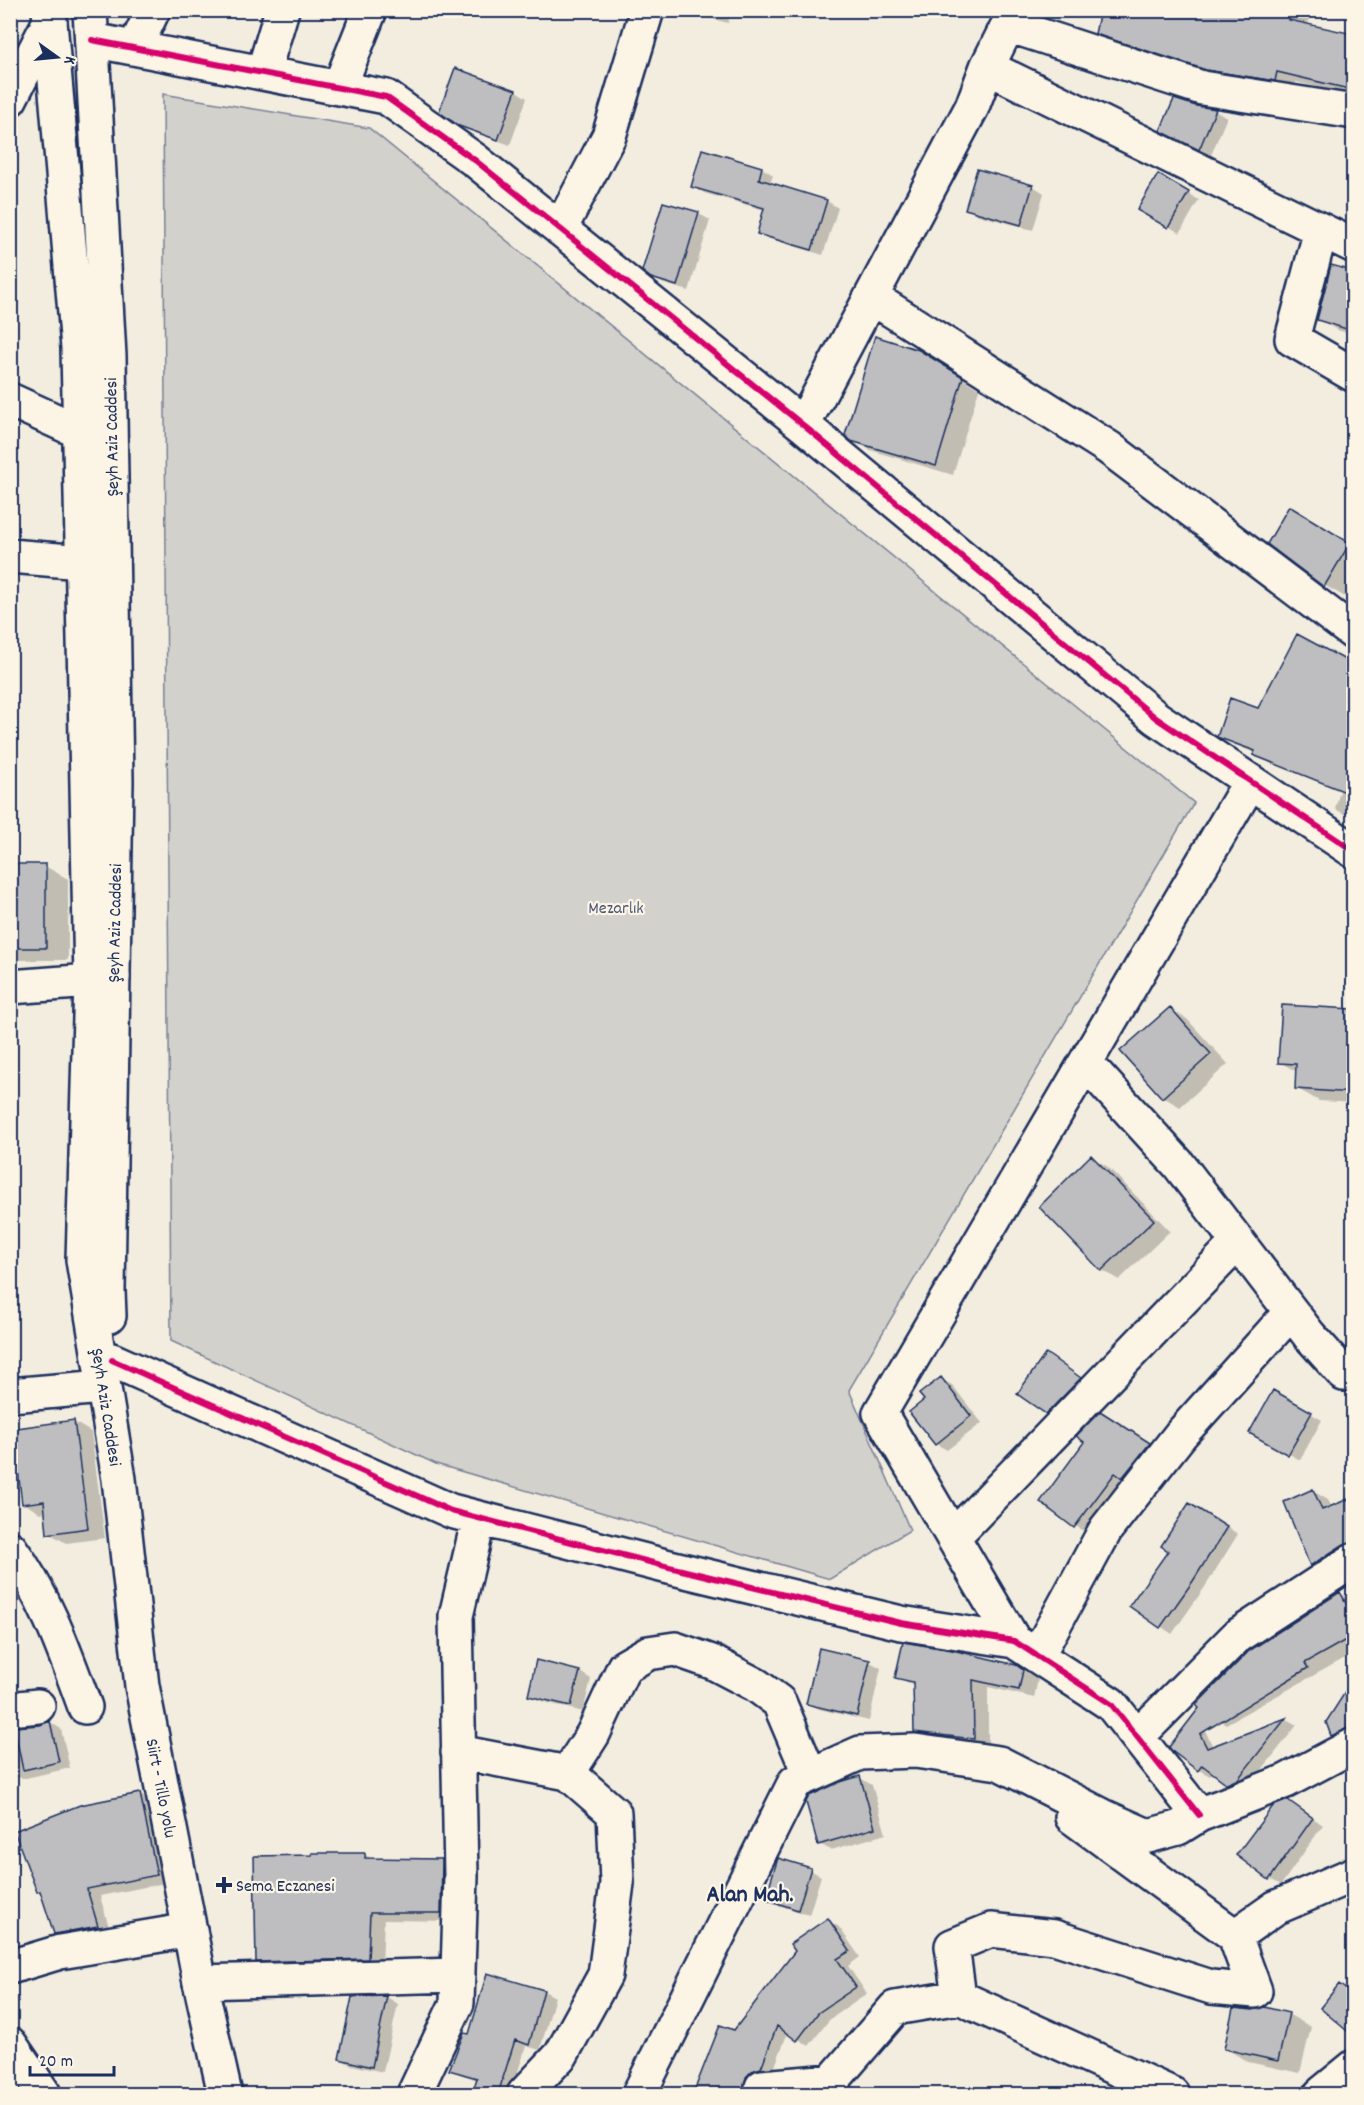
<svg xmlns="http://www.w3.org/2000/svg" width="1364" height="2105" viewBox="0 0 1364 2105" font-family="Dekko,sans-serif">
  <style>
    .green { fill: #d3d1cc; stroke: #778095; stroke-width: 1.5 }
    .shadow { fill: #0003 }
    .building { fill: #bebec0; stroke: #1b2f5e; stroke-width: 1.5 }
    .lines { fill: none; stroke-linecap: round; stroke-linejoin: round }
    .minor-casing { stroke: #1b2f5e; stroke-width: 38 }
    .major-casing { stroke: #1b2f5e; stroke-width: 38 }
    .minor { stroke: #fcf5e5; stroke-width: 33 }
    .major { stroke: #fcf5e5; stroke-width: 33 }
    .cycleway-casing { stroke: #fcf5e5; stroke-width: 10 }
    .cycleway { stroke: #d6006c; stroke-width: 6 }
    .poi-dot { fill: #1b2f5e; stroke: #fcf5e5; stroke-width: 2 }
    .labels { text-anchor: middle; stroke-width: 4.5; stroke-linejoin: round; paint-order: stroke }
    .street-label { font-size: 18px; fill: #1b2f5e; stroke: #fcf5e5 }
    .park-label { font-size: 18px; fill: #49587a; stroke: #fcf5e5 }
    .poi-label { font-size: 18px; fill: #1b2f5e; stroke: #fcf5e5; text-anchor: start }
    .district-label { font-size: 24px; font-weight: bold; fill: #1b2f5e; stroke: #fcf5e5 }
  </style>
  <rect width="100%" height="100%" fill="#f3ede0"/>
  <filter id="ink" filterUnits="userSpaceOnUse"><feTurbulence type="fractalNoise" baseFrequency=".0167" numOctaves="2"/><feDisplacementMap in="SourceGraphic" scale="12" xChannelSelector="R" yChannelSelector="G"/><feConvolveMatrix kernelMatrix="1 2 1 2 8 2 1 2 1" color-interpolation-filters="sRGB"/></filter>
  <g filter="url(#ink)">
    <!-- green -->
    <path class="green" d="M 163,94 L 369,128 L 1194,803 L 849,1390 L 910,1530 L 830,1579 L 436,1464 L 171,1341 Z"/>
    <!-- shadow -->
    <path class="shadow" d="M 610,10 L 646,10 L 643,18 Z
      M 678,10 L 731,10 L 728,23 Z
      M 1101,10 L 1311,10 L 1308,26 L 1354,36 L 1354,95 L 1296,82 L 1294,90 L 1227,80 L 1115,44 L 1097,33 Z
      M 456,70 L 516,91 L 527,98 L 510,145 L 472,131 L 459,124 Z
      M 1196,107 L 1216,111 L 1227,117 L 1211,155 L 1172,134 Z
      M 703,151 L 762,168 L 773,175 L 770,184 L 827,201 L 838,208 L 823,255 L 770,239 L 759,233 L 765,210 L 704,193 L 693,186 Z
      M 1354,152 L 1354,170 L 1349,168 Z
      M 1158,176 L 1199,200 L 1180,233 L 1139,209 Z
      M 1033,186 L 1044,193 L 1033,230 L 978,215 L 967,208 Z
      M 664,203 L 699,214 L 710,220 L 689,291 L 664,284 L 652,277 Z
      M 1332,266 L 1354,273 L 1354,335 L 1337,330 L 1318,319 Z
      M 937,362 L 979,389 L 953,475 L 870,450 L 852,439 Z
      M 1310,520 L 1354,546 L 1354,592 L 1349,590 L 1345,597 L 1324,585 Z
      M 1298,636 L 1354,667 L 1354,819 L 1335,809 L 1340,791 L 1270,763 L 1255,754 L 1255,753 L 1235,745 L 1219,736 L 1258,709 Z
      M 10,866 L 45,866 L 68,879 L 68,960 L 10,960 Z
      M 1283,1006 L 1354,1010 L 1354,1103 L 1319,1101 L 1296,1088 L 1297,1072 L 1280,1062 Z
      M 1170,1009 L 1187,1019 L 1228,1064 L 1180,1107 L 1163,1097 Z
      M 1091,1157 L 1108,1167 L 1170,1231 L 1119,1280 L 1102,1270 L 1041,1207 Z
      M 1057,1362 L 1091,1385 L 1058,1420 L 1046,1413 Z
      M 941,1379 L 952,1385 L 982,1423 L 947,1450 L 936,1444 L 926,1401 Z
      M 1274,1392 L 1322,1420 L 1300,1460 L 1251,1433 Z
      M 1112,1420 L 1160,1450 L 1086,1533 L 1042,1502 Z
      M 74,1422 L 91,1432 L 105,1538 L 66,1543 L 49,1533 L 46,1512 L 40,1513 L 23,1503 L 20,1481 L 15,1481 L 10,1479 L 10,1430 Z
      M 1313,1491 L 1328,1500 L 1332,1508 L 1349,1501 L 1354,1503 L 1354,1556 L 1326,1574 L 1311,1565 Z
      M 1200,1511 L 1238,1534 L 1205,1587 L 1172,1634 L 1131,1606 Z
      M 1340,1593 L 1354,1601 L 1354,1653 L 1226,1724 L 1210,1715 Z
      M 820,1650 L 870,1662 L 881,1668 L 869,1721 L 819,1709 L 808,1703 Z
      M 537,1662 L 580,1672 L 591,1679 L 583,1712 L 541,1701 L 529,1695 Z
      M 1015,1666 L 1038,1679 L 1034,1698 L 988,1687 L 988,1747 L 931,1740 L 916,1731 L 915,1686 L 897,1677 Z
      M 1354,1693 L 1354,1740 L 1348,1744 L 1332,1735 L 1344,1697 Z
      M 1286,1719 L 1297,1725 L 1250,1785 L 1239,1789 L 1213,1772 L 1210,1776 L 1199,1770 L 1171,1747 L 1203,1726 L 1213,1747 Z
      M 50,1722 L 61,1729 L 70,1768 L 26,1778 L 10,1777 L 10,1729 L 40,1726 Z
      M 860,1778 L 872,1785 L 886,1834 L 831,1850 L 819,1844 Z
      M 140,1795 L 154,1803 L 170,1882 L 100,1896 L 111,1934 L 69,1941 L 55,1933 L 42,1893 L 39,1891 Z
      M 1300,1809 L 1323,1825 L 1281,1885 L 1270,1879 Z
      M 364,1854 L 374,1860 L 442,1860 L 456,1869 L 455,1921 L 384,1920 L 382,1966 L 272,1969 L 258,1961 Z
      M 810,1870 L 821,1876 L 809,1915 L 778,1905 L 767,1898 Z
      M 828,1920 L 839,1927 L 860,1957 L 848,1966 L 867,1994 L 829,2020 L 809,2046 L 788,2032 L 772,2074 L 753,2094 L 691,2094 L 693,2087 L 697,2088 L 735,2032 Z
      M 10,1927 L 24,1953 L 10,1959 Z
      M 488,1975 L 544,1991 L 555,1997 L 540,2050 L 526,2046 L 511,2094 L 479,2094 L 474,2092 L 478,2080 L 462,2075 L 451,2069 L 470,2036 Z
      M 1339,1986 L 1354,1994 L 1354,2034 L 1322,2008 Z
      M 387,1997 L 398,2004 L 383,2072 L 352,2065 L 340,2059 L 353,1998 Z
      M 1288,2014 L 1311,2027 L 1300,2073 L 1248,2062 L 1225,2048 Z
      M 10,2065 L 29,2094 L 10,2094 Z"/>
    <!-- building -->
    <path class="building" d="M 1100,10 L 1291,10 L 1289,20 L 1353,34 L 1353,90 L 1277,72 L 1275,81 L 1206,70 L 1095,34 Z
      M 455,68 L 516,90 L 498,140 L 459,126 L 439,112 Z
      M 1174,99 L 1196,106 L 1216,109 L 1199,150 L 1160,131 Z
      M 702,149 L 762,167 L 759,179 L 827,200 L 812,250 L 757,234 L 764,208 L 691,187 Z
      M 977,169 L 1033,185 L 1021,225 L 965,209 Z
      M 1158,174 L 1189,192 L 1168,228 L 1137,210 Z
      M 663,202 L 699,212 L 677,286 L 651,278 L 642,271 Z
      M 1331,265 L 1353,271 L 1353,331 L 1317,320 Z
      M 875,336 L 919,350 L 963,377 L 936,466 L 851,441 L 845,435 Z
      M 1289,506 L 1350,543 L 1324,587 L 1267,544 Z
      M 1297,634 L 1353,664 L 1353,795 L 1253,755 L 1255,751 L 1217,737 L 1230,698 L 1258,708 Z
      M 10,864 L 46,864 L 46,948 L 10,948 Z
      M 1282,1005 L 1353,1009 L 1353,1093 L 1295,1089 L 1296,1064 L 1278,1063 Z
      M 1170,1007 L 1211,1054 L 1162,1098 L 1120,1051 Z
      M 1091,1155 L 1154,1220 L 1101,1271 L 1039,1207 Z
      M 1046,1353 L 1081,1378 L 1046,1414 L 1017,1394 Z
      M 941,1377 L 971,1416 L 935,1445 L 909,1412 L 924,1400 L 919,1394 Z
      M 1273,1390 L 1312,1412 L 1288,1455 L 1249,1433 Z
      M 1100,1411 L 1150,1443 L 1122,1478 L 1115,1473 L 1074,1528 L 1040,1502 L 1084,1442 L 1076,1436 Z
      M 74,1420 L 88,1528 L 47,1534 L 44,1501 L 22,1504 L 18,1470 L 10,1471 L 10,1429 Z
      M 1313,1489 L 1322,1510 L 1353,1497 L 1353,1541 L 1344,1544 L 1310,1566 L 1284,1502 Z
      M 1189,1503 L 1227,1527 L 1193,1581 L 1160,1628 L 1129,1606 L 1168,1551 L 1161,1546 Z
      M 1340,1592 L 1353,1616 L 1353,1636 L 1305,1663 L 1308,1668 L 1200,1734 L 1207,1748 L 1286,1718 L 1238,1779 L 1227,1784 L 1202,1765 L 1198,1771 L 1172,1751 L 1169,1747 L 1199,1708 L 1196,1705 L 1249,1651 Z
      M 903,1642 L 952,1650 L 1016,1665 L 1023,1670 L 1019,1690 L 973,1680 L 974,1739 L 914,1732 L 913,1682 L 895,1678 Z
      M 819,1648 L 870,1660 L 857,1716 L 806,1704 Z
      M 536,1660 L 580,1671 L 571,1706 L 528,1696 Z
      M 1353,1680 L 1353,1726 L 1331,1736 L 1326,1722 Z
      M 50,1721 L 59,1762 L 23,1770 L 14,1727 L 40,1725 Z
      M 860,1776 L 875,1828 L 818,1845 L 806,1802 L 809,1796 L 840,1782 Z
      M 140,1793 L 157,1875 L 87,1889 L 98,1926 L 54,1934 L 40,1891 L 37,1892 L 14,1831 L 80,1805 Z
      M 1288,1800 L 1313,1818 L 1269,1880 L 1236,1855 L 1273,1806 Z
      M 312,1853 L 365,1853 L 365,1858 L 442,1859 L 441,1913 L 370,1913 L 368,1959 L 256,1962 L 254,1856 L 312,1855 Z
      M 778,1858 L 811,1868 L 798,1910 L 765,1899 Z
      M 828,1918 L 850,1951 L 837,1959 L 856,1987 L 818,2013 L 797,2041 L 777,2026 L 761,2068 L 752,2071 L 746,2077 L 743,2094 L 693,2094 L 720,2025 L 734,2030 L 795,1951 L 790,1944 Z
      M 487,1973 L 544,1990 L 529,2045 L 515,2040 L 498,2094 L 472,2094 L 477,2078 L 449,2070 L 464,2033 L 469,2034 Z
      M 1339,1984 L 1353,1995 L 1353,2036 L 1320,2008 Z
      M 387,1996 L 372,2067 L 339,2059 L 352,1997 Z
      M 1264,2007 L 1289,2013 L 1278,2061 L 1224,2049 L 1233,2008 L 1253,2010 Z"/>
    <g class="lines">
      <!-- minor casing -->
      <g class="minor-casing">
        <path id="minor" d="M 1008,25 L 1202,88 L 1354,112
          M 92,40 L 386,97 L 476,161 L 803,425 L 1156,718 L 1354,851
          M 135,48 L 153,10
          M 987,67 L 1354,246
          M 263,73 L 282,10
          M 339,88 L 370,10
          M 10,99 L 50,21
          M 560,229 L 609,136 L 647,10
          M 1321,230 L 1292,339 L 1354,375
          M 871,297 L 1109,448 L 1354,633
          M 10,400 L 80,432
          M 803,425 L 972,107 L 987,67 L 1008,25 L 1013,10
          M 10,556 L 82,562
          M 10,987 L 91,981 L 113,977
          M 1086,1063 L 1179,1165 L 1309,1335 L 1344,1374 L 1354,1373
          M 112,1360 L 451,1511 L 665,1566 L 901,1623 L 1014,1641 L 1111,1704 L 1199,1815
          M 10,1395 L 103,1387
          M 953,1537 L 1238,1242
          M 10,1548 C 46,1597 64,1650 85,1707
          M 1014,1641 L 880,1413 L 1250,782
          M 1037,1656 L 1106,1529 L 1181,1434 L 1291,1312
          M 10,1709 L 38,1706
          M 1137,1737 L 1237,1636 L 1354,1560
          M 458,1752 L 568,1773 L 614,1813 L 617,1883 L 605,1975 L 561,2055 L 524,2094
          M 568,1773 L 593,1734 L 624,1667 L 648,1653 L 675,1649 L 712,1662 L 756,1685 L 779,1702 L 810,1775
          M 1235,1936 L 1275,1908 L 1354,1874
          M 10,1967 L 60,1952 L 190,1930
          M 200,1982 L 458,1975
          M 959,1997 L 952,1946 L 991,1930 L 1054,1937 L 1211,1987 L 1255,1991 L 1235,1936 L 1072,1817
          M 10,2044 L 44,2094
          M 414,2094 L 457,2003 L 461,1876 L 456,1616 L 479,1518
          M 639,2094 L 795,1782 L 860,1753 L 915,1751 L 999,1763 L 1103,1816 L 1148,1836 L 1178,1828 L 1199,1815 L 1286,1781 L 1354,1745
          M 761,2094 L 762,2087 L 832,2081 L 895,2008 L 959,1997 L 1172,2094
          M 1321,2094 L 1354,2067"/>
      </g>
      <!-- major casing -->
      <g class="major-casing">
        <path id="major" d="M 49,10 L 78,348 L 91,981 L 83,1260 L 119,1479 L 142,1686 L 200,1982 L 225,2094
          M 90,10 L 109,356 L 116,781 L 108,1291 L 109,1316"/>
      </g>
      <!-- minor -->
      <use href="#minor" class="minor"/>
      <!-- major -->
      <use href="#major" class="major"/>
      <!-- cycleway casing -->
      <g class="cycleway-casing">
        <path id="cycleway" d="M 92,40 L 386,97 L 476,161 L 803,425 L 1156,718 L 1354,851
          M 112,1360 L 451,1511 L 665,1566 L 901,1623 L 1014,1641 L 1111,1704 L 1199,1815"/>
      </g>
      <!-- cycleway -->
      <use href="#cycleway" class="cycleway"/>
    </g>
  </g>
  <!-- markers -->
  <path class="poi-dot" d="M221 1876h6v6h6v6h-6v6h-6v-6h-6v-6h6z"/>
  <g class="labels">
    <!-- street labels -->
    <g class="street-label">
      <text transform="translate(111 437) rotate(-91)" y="6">Şeyh Aziz Caddesi</text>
      <text transform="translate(114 923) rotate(-89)" y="6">Şeyh Aziz Caddesi</text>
      <text transform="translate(107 1407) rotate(81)" y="6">Şeyh Aziz Caddesi</text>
      <text transform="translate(162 1788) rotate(79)" y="6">Siirt - Tillo yolu</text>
    </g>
    <!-- park labels -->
    <g class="park-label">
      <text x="616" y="913">Mezarlık</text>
    </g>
    <!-- poi labels -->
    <g class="poi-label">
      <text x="236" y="1891">Sema Eczanesi</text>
    </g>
    <!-- district labels -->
    <g class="district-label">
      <text x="750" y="1901">Alan Mah.</text>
    </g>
  </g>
  <!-- margin -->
  <rect width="1364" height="2105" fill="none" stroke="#fcf5e5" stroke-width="36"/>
  <rect x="18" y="18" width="1328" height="2069" fill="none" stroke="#1b2f5e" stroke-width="2" filter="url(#ink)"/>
  <!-- north arrow -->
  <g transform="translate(57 57) rotate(105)" stroke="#fcf5e5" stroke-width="4.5" paint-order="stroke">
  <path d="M0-4.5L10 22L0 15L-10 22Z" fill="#1b2f5e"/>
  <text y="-9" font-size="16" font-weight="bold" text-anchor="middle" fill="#1b2f5e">K</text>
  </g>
  <!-- scale -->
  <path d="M30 2066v9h84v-9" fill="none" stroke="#1b2f5e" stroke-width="3"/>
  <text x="39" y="2066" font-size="18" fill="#1b2f5e" stroke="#fcf5e5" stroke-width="4.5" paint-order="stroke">20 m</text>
</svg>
